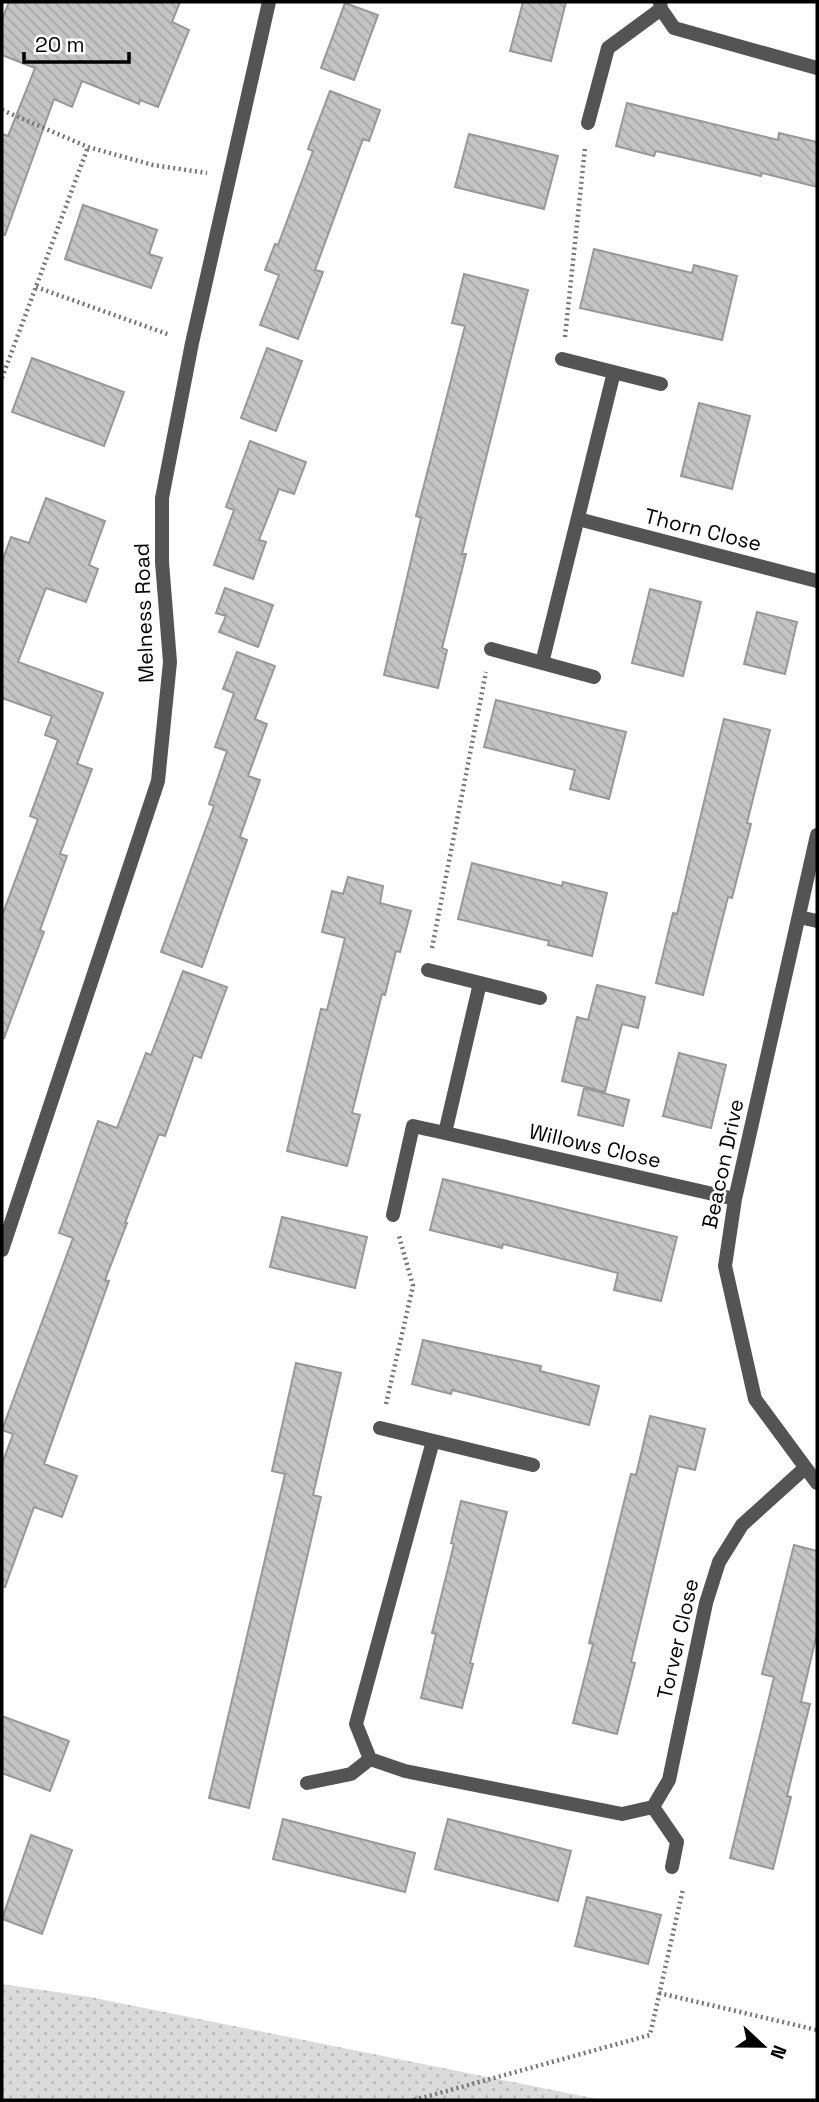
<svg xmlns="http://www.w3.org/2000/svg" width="819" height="2102" viewBox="0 0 819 2102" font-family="'Space Grotesk',sans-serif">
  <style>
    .grass { fill: url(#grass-dots) }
    .building { fill: url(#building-back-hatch); stroke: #989898; stroke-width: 2 }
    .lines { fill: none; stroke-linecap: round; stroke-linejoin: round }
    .path { stroke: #767676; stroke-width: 4.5; stroke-dasharray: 2 3.5; stroke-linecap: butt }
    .minor { stroke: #545454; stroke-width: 14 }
    .labels { text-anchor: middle; stroke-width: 5; stroke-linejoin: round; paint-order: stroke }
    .street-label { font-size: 21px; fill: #000; stroke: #fff }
  </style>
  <defs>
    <pattern id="grass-dots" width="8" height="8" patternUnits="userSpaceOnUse" patternTransform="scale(1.75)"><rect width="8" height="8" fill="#dbdbdb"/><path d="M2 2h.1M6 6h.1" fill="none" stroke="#bababa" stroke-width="1.8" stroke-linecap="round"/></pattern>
    <pattern id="building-back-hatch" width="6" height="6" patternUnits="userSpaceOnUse" patternTransform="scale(1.75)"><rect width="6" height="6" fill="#c4c4c4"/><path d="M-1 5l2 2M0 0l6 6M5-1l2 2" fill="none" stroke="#a7a7a7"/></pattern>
  </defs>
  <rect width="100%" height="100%" fill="#fff"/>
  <!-- grass -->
  <path class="grass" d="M 2,1984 L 90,1997 L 602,2100 L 2,2100 Z"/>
  <!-- building -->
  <path class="building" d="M 9,2 L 180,2 L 172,22 L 189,30 L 158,107 L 140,100 L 139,104 L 82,81 L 72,107 L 54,99 L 5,235 L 2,234 L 2,134 L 8,136 L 35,68 L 2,55 L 2,20 Z
    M 523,2 L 566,2 L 551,61 L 510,51 Z
    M 345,3 L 378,15 L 354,80 L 321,68 Z
    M 330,91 L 380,110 L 369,141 L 363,139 L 315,270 L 323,272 L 298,339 L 260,325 L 279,275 L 265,270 L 275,244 L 278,245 L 313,151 L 308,149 Z
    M 627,103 L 778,140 L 779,133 L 817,142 L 817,187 L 762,173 L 761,176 L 656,151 L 654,156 L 616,146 Z
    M 469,134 L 558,156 L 544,209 L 455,187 Z
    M 83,205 L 157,230 L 149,254 L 162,258 L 151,288 L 65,259 Z
    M 594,249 L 692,273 L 694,265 L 737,276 L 722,340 L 580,308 Z
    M 464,274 L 528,290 L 462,554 L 466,554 L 442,648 L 447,650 L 438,688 L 384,675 L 421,518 L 416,516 L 465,326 L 452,323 Z
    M 267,348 L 302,361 L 276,431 L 241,418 Z
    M 32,358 L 124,392 L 104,446 L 12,412 Z
    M 699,403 L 750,416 L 732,489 L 681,476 Z
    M 250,441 L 306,462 L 294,494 L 279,489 L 259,540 L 266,542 L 253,579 L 214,565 L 234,510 L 226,507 Z
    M 46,498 L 105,521 L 89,565 L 98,569 L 86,602 L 46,588 L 18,662 L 103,693 L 77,764 L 92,769 L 60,854 L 67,856 L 40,930 L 44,932 L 4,1038 L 2,1038 L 2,916 L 38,819 L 30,816 L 58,740 L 45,735 L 52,716 L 2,698 L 2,562 L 11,537 L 29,543 Z
    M 225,588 L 273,605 L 258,647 L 219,632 L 226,616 L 216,613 Z
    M 650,589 L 701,602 L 683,676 L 632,663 Z
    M 757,612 L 797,622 L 785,674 L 744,664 Z
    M 237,652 L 275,666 L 255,719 L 267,724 L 248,776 L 260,780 L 240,837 L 247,840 L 202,967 L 161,952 L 214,806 L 209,804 L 227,751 L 215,747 L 234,693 L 223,689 Z
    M 496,700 L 626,732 L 609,799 L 570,789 L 575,770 L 484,747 Z
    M 724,719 L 770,730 L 747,823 L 751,824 L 732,898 L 728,897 L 703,995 L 656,983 L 673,913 L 677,914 Z
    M 472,863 L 562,886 L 563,882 L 607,893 L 592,956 L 548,945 L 549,941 L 458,919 Z
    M 348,877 L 383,886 L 380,903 L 411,911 L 400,952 L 396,951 L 385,995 L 382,994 L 352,1113 L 360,1115 L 347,1166 L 287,1151 L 321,1009 L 327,1010 L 345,938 L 322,932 L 332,891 L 343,894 Z
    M 183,971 L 227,987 L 201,1058 L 194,1055 L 165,1136 L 159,1134 L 125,1223 L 127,1223 L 105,1280 L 109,1281 L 44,1464 L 77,1476 L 62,1517 L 34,1507 L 5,1587 L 2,1586 L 2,1464 L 13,1434 L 2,1430 L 73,1238 L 59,1233 L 98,1121 L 117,1128 L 146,1053 L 151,1055 Z
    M 597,985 L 645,997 L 638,1028 L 622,1024 L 605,1092 L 562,1081 L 577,1017 L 588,1020 Z
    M 679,1053 L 726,1065 L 711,1128 L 663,1116 Z
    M 584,1088 L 629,1100 L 623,1126 L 578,1115 Z
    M 443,1179 L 677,1237 L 661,1301 L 614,1290 L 618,1273 L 503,1244 L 502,1248 L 430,1230 Z
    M 282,1217 L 367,1237 L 355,1288 L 270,1267 Z
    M 423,1340 L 541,1366 L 540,1371 L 599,1386 L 589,1425 L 452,1390 L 451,1394 L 412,1384 Z
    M 296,1363 L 341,1373 L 313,1495 L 321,1497 L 249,1808 L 209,1798 L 285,1474 L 272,1471 Z
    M 650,1416 L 705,1429 L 695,1470 L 678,1466 L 631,1662 L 635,1663 L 617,1734 L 573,1723 L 593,1644 L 589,1643 L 631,1474 L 636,1475 Z
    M 461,1501 L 507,1512 L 470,1663 L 473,1664 L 462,1708 L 421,1698 L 436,1634 L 432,1633 L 454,1544 L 451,1543 Z
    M 794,1545 L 817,1551 L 817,1633 L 801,1702 L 810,1704 L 787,1796 L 791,1797 L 773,1869 L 730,1858 L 774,1677 L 762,1674 Z
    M 2,1716 L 69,1741 L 50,1791 L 2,1773 Z
    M 283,1819 L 415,1853 L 405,1892 L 273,1859 Z
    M 448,1819 L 571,1851 L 558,1901 L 435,1869 Z
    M 31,1835 L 72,1850 L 42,1934 L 2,1919 Z
    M 587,1897 L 661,1915 L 648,1964 L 575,1946 Z"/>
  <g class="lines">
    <!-- path -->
    <path class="path" d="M 2,110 L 88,147 L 153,165 L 207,173
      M 36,287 L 170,335
      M 565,337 L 585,148
      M 2,378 L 88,147
      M 432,948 L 486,672
      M 386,1404 L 413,1286 L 399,1236
      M 659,1993 L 817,2030
      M 414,2100 L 650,2035 L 683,1889"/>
    <!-- minor -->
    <path class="minor" d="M 660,2 L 661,9 L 674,28 L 817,68
      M 588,123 L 608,48 L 661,9
      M 562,359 L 661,384
      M 578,519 L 817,581
      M 491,649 L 594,677
      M 542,663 L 614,372
      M 817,835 L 735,1199 L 725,1266 L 755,1399 L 817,1483
      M 799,917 L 817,921
      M 428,970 L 540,998
      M 480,983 L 445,1133 L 735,1199
      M 393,1215 L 413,1126 L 445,1133
      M 2,1250 L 158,781 L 170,662 L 162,562 L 162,498 L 192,343 L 269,2
      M 380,1428 L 533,1465
      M 433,1441 L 356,1724 L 370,1759 L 405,1771 L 622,1814 L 653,1807 L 669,1780 L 706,1603 L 719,1562 L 742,1525 L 805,1468
      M 307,1783 L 351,1774 L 370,1759
      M 653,1807 L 677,1842 L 672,1867"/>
  </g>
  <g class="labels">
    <!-- street labels -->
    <g class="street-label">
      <text transform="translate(703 530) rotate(14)" y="7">Thorn Close</text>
      <text transform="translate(144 613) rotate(-92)" y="7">Melness Road</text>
      <text transform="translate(595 1146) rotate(13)" y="7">Willows Close</text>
      <text transform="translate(723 1164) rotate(-78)" y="7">Beacon Drive</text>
      <text transform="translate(678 1639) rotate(-77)" y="7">Torver Close</text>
    </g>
  </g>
  <!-- border -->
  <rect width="819" height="2102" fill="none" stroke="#000000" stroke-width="7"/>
  <!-- north arrow -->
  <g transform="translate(763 2046) rotate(112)" stroke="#ffffff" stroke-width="5" paint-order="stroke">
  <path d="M0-5L12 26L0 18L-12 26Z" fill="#000000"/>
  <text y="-10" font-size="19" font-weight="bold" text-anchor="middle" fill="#000000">N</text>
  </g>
  <!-- scale -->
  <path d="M24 52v10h105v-10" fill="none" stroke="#000000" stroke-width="3.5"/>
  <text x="35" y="52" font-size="21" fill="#000000" stroke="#ffffff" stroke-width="5" paint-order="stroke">20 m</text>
</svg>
